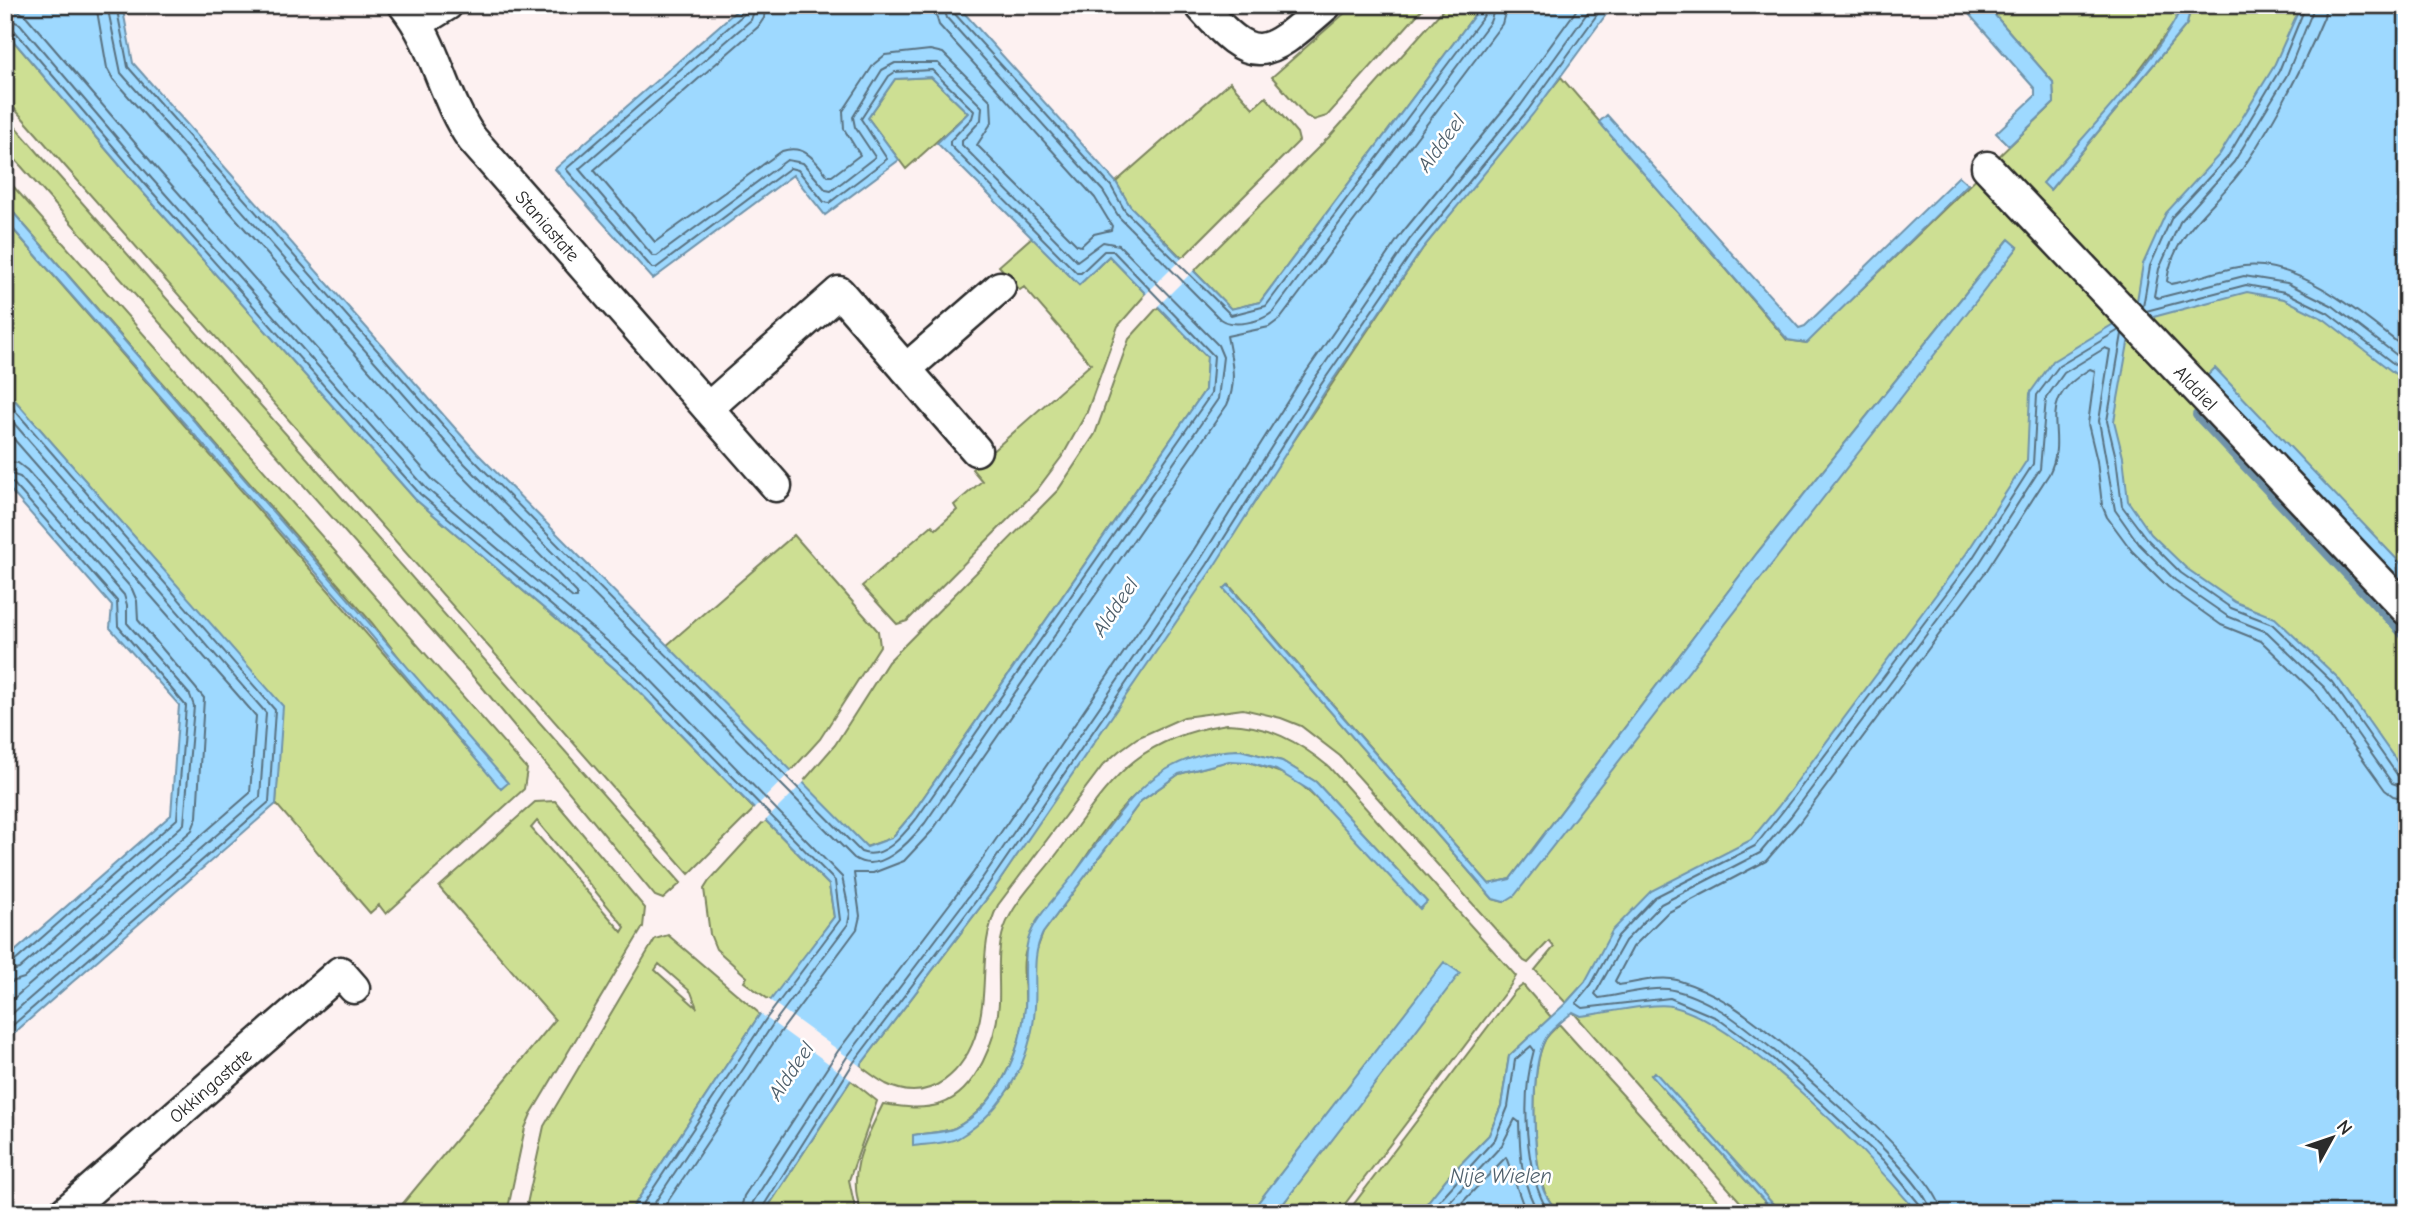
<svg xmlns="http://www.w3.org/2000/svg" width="2412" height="1218" viewBox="0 0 2412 1218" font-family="'Comic Neue',sans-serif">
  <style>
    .green { fill: #cddf93; stroke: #7c855f; stroke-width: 2; fill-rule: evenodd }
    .water { fill: #9ed9ff; stroke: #7093aa; stroke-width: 2 }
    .pier { fill: #fdf1f1 }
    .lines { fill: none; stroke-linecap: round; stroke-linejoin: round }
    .shore { stroke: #597180; stroke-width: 2 }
    .stream { stroke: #7093aa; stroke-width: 10 }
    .street-casing { stroke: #2b2b2b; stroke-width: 35 }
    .street { stroke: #fff; stroke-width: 30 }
    .labels { text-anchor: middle; stroke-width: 5; stroke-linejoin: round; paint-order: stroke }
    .street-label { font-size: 19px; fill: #2b2b2b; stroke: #fff }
    .water-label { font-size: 21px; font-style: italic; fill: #4e5f6b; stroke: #fff }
  </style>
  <rect width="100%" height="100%" fill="#fdf1f1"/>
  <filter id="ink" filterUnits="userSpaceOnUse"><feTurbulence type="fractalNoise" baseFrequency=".0143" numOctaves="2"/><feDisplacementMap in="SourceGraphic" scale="14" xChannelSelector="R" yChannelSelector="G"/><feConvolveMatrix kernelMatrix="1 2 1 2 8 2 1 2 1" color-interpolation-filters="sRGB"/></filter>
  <g filter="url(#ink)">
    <!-- green -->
    <path class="green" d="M 1354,5 L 1426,5 L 1327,116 L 1314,120 L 1306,116 L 1272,77 Z
      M 1447,5 L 1482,5 L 1260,302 L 1231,309 L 1194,271 L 1330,136 Z
      M 1986,5 L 2181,5 L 2177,19 L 2050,190 L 2187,24 L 2191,5 L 2407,5 L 2407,1213 L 1781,1213 L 1654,1072 L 1651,1075 L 1775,1213 L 1750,1213 L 1573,1012 L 1585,982 L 1566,1003 L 1535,970 L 1554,947 L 1549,941 L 1528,963 L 1524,961 L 1340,756 L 1301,726 L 1281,718 L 1243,709 L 1184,717 L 1137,738 L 1119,751 L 1103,765 L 998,905 C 977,947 990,987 977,1030 C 966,1071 930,1106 886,1084 C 877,1079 868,1072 860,1066 L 994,889 L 1423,248 L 1561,77 L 1787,340 L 1806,343 L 2054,103 L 2053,82 ZM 2008,240 L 2018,247 L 1504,902 L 1493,899 L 1224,589 L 1229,585 L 1489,884 L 1510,879 L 1757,553 Z
      M 5,31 L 140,189 L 415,499 L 627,679 L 754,809 L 689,874 L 5,98 Z
      M 931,77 L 968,113 L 906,169 L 868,118 L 895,79 Z
      M 1230,82 L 1253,108 L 1266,97 L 1297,133 L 1299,141 L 1182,258 L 1130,206 L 1116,182 Z
      M 5,115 L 681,883 L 663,899 L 655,896 L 483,688 L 5,148 Z
      M 5,177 L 527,769 L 524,789 L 386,914 L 379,905 L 370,913 L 276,804 L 282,706 L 5,389 L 5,220 L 502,789 L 372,623 L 5,203 Z
      M 1032,237 L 1079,285 L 1109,256 L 1146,294 L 1118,326 L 1087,412 L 1063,455 L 1036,491 L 907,621 L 897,624 L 862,586 L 932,525 L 936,529 L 957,510 L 954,505 L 982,481 L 972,469 L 1091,364 L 1024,287 L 1020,290 L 999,266 Z
      M 1158,307 L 1207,357 L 1205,390 L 912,814 L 892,838 L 866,847 L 802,783 L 835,745 L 888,662 L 1058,490 L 1095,434 L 1129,339 Z
      M 794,535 L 878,631 L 880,646 L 820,739 L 790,772 L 666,646 Z
      M 1227,724 C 1268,725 1298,741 1329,767 L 1516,976 L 1510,986 L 1338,1213 L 1276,1213 L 1459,973 L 1444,963 L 1250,1213 L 862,1213 C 845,1174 866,1139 883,1104 C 903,1107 921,1110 941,1104 C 977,1092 997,1037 999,1003 C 1000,978 996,952 1004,929 C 1013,903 1037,880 1053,859 C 1109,786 1127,740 1227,724 ZM 1240,750 L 1282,761 L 1316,782 L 1427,902 L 1293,777 L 1249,762 L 1229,761 L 1179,774 L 1141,801 L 1043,933 L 1036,952 L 1011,1087 L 958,1138 L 913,1145 L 913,1135 C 926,1133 944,1133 955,1128 C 998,1105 1020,1054 1025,1009 C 1027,991 1020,967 1026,950 C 1031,933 1053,908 1063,892 C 1113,816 1142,761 1240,750 Z
      M 555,801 L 645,908 L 643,927 L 531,1114 L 525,1128 L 507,1213 L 395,1213 L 555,1020 L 439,887 L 535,802 ZM 537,821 L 625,927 L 622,932 L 531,828 Z
      M 765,820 L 829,885 L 834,917 L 771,1001 L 744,982 L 747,977 L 716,949 L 710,934 L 704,889 L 709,881 Z
      M 668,935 L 760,1014 L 629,1213 L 525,1213 L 544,1126 L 655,939 ZM 659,964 L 691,992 L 697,1008 L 655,970 Z
      M 1523,985 L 1551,1017 L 1509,1056 L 1501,1106 L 1489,1135 L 1447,1178 L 1419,1213 L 1347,1213 L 1515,991 Z
      M 1559,1024 L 1729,1213 L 1558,1213 C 1553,1205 1546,1198 1544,1190 C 1532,1158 1530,1070 1545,1040 C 1548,1034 1555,1029 1559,1024 Z
      M 851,1080 L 877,1101 L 849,1180 L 856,1213 L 764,1213 Z"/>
    <!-- water -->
    <path class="water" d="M 5,5 L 122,5 L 133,63 L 477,453 L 867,847 L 892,838 L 912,814 L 1205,390 L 1207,357 L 1109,256 L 1079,285 L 937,143 L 968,113 L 931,77 L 895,79 L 868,118 L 899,160 L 825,215 L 793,175 L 653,279 L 555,169 L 743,5 L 957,5 L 1116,182 L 1130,206 L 1231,309 L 1260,302 L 1482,5 L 1613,5 L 1533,114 L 1423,248 L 1326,390 L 1213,568 L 994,889 L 860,1066 L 764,1213 L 629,1213 L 760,1014 L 834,917 L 829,885 L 627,679 L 415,499 L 140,189 L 5,31 Z
      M 1961,5 L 1986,5 L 2053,82 L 2054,103 L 2009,146 L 1996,133 L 2035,96 L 2035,89 Z
      M 2181,5 L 2191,5 L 2187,24 L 2050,190 L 2043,183 C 2074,147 2172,44 2181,5 Z
      M 2301,5 L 2407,5 L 2407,383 L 2324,319 L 2284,299 L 2247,292 L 2146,319 L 2130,332 L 2114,421 L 2123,457 L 2128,501 L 2151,534 L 2186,568 L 2235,602 L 2275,618 L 2338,678 L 2407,776 L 2407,1213 L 1918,1213 C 1869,1155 1743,1023 1671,1006 C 1655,1002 1601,1014 1581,1016 L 1573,1012 C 1564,1020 1552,1028 1546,1038 C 1529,1066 1533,1160 1543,1189 C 1546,1198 1553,1205 1558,1213 L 1419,1213 L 1447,1178 L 1489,1135 L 1501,1106 L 1509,1056 L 1566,1003 L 1585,982 L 1612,931 L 1651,891 L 1751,840 L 1778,807 L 1966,554 L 2027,460 L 2030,393 L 2053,361 L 2120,320 L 2136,307 L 2143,264 L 2166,213 L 2220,154 L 2273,68 Z
      M 1607,115 L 1799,328 L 1805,326 L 1959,176 L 1968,184 L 1807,343 L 1788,340 L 1599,122 Z
      M 5,203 L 508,783 L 501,789 L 365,628 L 5,220 Z
      M 2009,239 L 2018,247 L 1515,895 L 1504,902 L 1493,899 L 1224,589 L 1228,585 L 1489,884 L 1510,879 L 1757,553 Z
      M 2215,368 L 2407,570 L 2407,589 L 2206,377 Z
      M 5,389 L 283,706 L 276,804 L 5,1041 L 5,960 L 171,815 L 179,705 L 110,628 L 112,606 L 5,484 Z
      M 1240,750 L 1282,761 L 1316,782 L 1427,902 L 1420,909 L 1309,790 L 1276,770 L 1249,762 L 1229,761 L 1179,774 L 1141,801 L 1043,933 C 1031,956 1037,982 1035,1007 C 1032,1058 1005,1110 960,1137 C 948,1144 927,1144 913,1146 L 913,1135 C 925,1133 944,1133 955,1128 C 998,1106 1020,1054 1025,1008 C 1027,986 1022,962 1028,940 C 1035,916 1059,894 1074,874 C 1123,811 1148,752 1240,750 Z
      M 1444,962 L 1460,973 L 1276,1213 L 1250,1213 Z
      M 1655,1072 L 1781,1213 L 1775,1213 L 1651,1075 Z"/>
    <!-- pier -->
    <path class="pier" d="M 1184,256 L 1196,268 L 1155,309 L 1143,297 Z
      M 793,769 L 805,781 L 763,823 L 752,811 Z
      M 768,999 L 863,1068 L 854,1082 L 758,1012 Z"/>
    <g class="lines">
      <!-- shore -->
      <path class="shore" d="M 107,5 L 121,73 L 465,464 L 854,858 C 880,876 910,841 925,823 L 1218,399 L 1223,357 L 1218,345 L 1119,245 L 1103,242 L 1077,261 L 962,145 L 962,141 L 981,120 L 982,107 L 938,63 L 895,63 L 882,70 L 853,117 L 855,127 L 875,157 L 831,191 L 826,190 L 803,163 L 787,160 L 657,256 L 653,256 L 579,169 L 751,20 L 756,5
        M 116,5 L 128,67 L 472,458 L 861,852 C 884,861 905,833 917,818 L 1211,394 L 1214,356 L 1113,251 L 1104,251 L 1081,273 L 1077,273 L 950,145 L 950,141 L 972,118 L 974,111 L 932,70 L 895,72 L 889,76 L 861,119 L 887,159 L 829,203 L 824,202 L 798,170 L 790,168 L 656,268 L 652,268 L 566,169 L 744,14 L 747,5
        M 766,5 L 764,18 L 758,27 L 594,170 L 655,242 L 782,151 C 805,144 815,160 828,176 L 832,176 L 860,155 L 844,129 L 843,111 L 874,64 L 885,55 L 930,50 L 943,53 L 991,101 L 992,122 L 977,145 L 1077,245 L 1081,246 L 1094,234 L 1111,230 L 1112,226 L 1095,198 L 939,25 L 933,5
        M 943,5 L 947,18 L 1103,191 L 1119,217 L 1220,319 C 1233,328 1261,322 1273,312 L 1490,22 L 1496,5
        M 952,5 L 954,13 L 1111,186 L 1125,211 L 1231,315 L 1266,306 L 1483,17 L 1487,5
        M 2315,5 L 2287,75 L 2234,162 L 2180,222 L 2159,269 L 2154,296 L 2158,298 L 2244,276 L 2287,283 L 2333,306 L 2407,363
        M 2326,5 L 2324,17 C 2302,70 2275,120 2243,168 C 2217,206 2173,231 2167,281 L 2171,284 C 2195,280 2220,269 2244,266 C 2299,259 2366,318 2407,350
        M 5,8 L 16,9 L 27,17 L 160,172 L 433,480 L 573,598 L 577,598 L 577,593 L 457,470 L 113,79 L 107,68 L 96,5
        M 5,18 L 20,24 L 152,179 L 426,488 L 638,667 L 842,877 L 850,914 L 848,924 L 773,1024 L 648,1213
        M 5,27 L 14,30 L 146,185 L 420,494 L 632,674 L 835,881 L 840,920 L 766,1019 L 637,1213
        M 2143,307 L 2150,266 L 2172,217 L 2227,158 L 2279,71 L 2306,5
        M 2146,311 L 2246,285 L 2285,292 L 2328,313 L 2407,374
        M 2122,334 L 2107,421 L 2116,458 L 2122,506 L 2146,538 L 2181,573 L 2231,608 L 2272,624 L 2332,682 L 2398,776 L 2407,779
        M 5,399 L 275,710 L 269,802 L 5,1032
        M 5,413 L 266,713 L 260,797 L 5,1020
        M 5,429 L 256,716 L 250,793 L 5,1006
        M 5,461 L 18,463 L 27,470 L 132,589 L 137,601 L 138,620 L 204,698 L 197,817 L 192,830 L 24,978 L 5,984
        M 5,472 L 20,477 L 124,595 L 127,605 L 127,623 L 190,695 L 194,706 L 184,824 L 19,969 L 5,973
        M 5,480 L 13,483 L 117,601 L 118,626 L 186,706 L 177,819 L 13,963 L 5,965
        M 660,1213 L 782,1030 L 857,929 L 860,916 L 854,873 L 873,873 L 904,861 L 932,831 L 1227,405 C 1238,382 1231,357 1227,336 L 1269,327 L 1281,318 L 1502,24 L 1507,5
        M 740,1213 L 744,1196 L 838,1051 L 973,873 L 1191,554 L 1304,375 L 1402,233 L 1512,99 L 1580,5
        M 750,1213 L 753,1202 L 847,1057 L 981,880 L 1200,560 L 1313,381 L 1410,239 L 1521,105 L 1593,5
        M 759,1213 L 854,1062 L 988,885 L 1207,565 L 1320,386 L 1418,244 L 1528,110 L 1604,5
        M 1428,1213 L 1495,1139 L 1508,1107 L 1515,1060 L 1531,1046 L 1534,1050 C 1521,1095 1524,1173 1549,1213
        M 1439,1213 L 1502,1145 L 1515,1119 L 1519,1122 C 1520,1154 1521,1185 1539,1213
        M 1452,1213 L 1506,1157 L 1526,1213
        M 1923,1213 L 1921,1206 L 1884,1161 L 1773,1059 L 1717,1018 L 1670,998 L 1583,1008 L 1576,1003 L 1591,985 L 1618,936 L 1655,897 L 1755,846 L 1783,811 L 1972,559 L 2033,464 L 2037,395 L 2059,366 L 2119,330
        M 1931,1213 C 1929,1177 1758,1033 1722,1011 C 1708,1003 1688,993 1673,990 C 1655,985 1618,996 1599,998 L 1595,994 L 1625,941 L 1661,904 L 1760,853 L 1791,816 L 1979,564 L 2040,469 L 2046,398 L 2064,373 L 2105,348 L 2110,350 L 2099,421 L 2115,510 L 2139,544 L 2175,580 L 2227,616 L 2267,632 L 2325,688 L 2392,783 L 2407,788
        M 1942,1213 C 1940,1172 1766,1024 1726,1002 C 1712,993 1693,985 1677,980 C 1660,975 1636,983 1619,985 L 1615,981 L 1633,947 L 1667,913 L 1766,861 L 1799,823 L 1987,570 L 2049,474 C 2071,430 2030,405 2090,369 L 2095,371 L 2088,424 L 2097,461 L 2102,505 L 2107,517 L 2132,551 L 2168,587 L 2221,625 L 2261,641 L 2317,695 L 2385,790 L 2393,796 L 2407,799"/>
      <!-- stream -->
      <path class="stream" d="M 2197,415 L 2407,638"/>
      <!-- street casing -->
      <g class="street-casing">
        <g id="street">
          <path id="s1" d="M 404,5 C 437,46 442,96 472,139 L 776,486"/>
          <path d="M 1200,5 C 1256,70 1266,57 1326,5"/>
          <path d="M 418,23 L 447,5"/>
          <path id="s2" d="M 1987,167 L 2407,610"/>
          <path d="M 906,369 L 1000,287"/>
          <path d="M 708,408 L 839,292 L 976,450"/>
          <path id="s3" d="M 64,1213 L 340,972 L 354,988"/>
        </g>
      </g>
      <!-- street -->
      <use href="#street" class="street"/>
    </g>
  </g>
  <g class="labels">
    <!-- street labels -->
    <g class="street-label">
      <text dy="7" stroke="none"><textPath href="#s1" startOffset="266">Staniastate</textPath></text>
      <text dy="7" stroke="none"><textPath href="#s2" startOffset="304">Alddiel</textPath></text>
      <text dy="7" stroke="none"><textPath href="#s3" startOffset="194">Okkingastate</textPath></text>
    </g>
    <!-- water labels -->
    <g class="water-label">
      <text transform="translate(1441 143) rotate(-54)" y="7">Alddeel</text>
      <text transform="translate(1115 607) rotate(-56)" y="7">Alddeel</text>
      <text transform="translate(791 1071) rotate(-56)" y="7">Alddeel</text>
      <text x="1501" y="1183">Nije Wielen</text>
    </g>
  </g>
  <!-- margin -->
  <rect width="2412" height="1218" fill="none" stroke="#fff" stroke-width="28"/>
  <rect x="14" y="14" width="2384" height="1190" fill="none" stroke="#2b2b2b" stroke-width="2.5" filter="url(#ink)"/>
  <!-- north arrow -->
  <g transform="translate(2332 1138) rotate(50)" stroke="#ffffff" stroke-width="5" paint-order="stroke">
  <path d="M0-5L12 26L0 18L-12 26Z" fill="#2b2b2b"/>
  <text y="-10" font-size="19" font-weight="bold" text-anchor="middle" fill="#2b2b2b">N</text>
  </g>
</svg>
